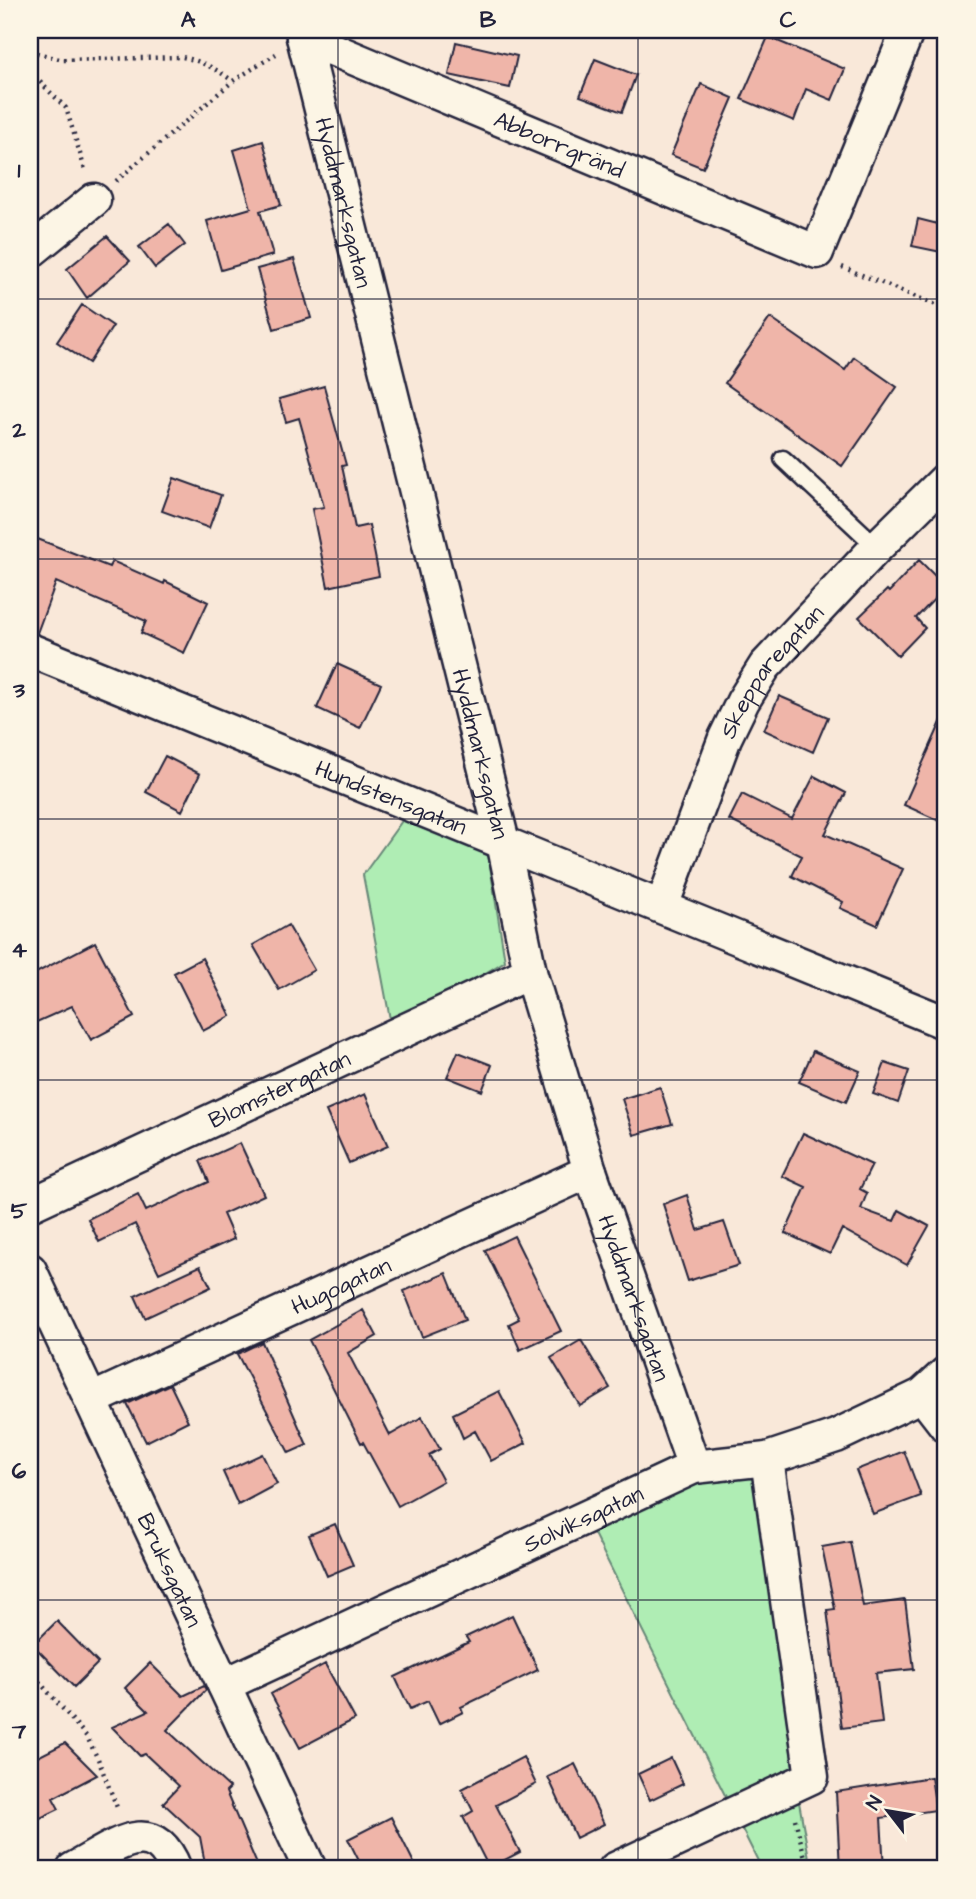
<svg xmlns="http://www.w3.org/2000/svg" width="976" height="1899" viewBox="0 0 976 1899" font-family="'Architects Daughter',sans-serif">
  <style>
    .green { fill: #afedb4; stroke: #688878; stroke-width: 2 }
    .building { fill: #efb5a9; stroke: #22223b; stroke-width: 2 }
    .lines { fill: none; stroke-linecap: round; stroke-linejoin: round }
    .service-casing { stroke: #22223b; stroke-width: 21 }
    .minor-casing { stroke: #22223b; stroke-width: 37 }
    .path { stroke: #22223b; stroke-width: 4.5; stroke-dasharray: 2 5; stroke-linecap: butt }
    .service { stroke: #fcf5e5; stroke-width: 16 }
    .minor { stroke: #fcf5e5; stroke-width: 32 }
    .grid { fill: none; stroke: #22223b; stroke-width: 2; stroke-opacity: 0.55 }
    .labels { text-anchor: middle; stroke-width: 6; stroke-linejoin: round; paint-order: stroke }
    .street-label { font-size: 23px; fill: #22223b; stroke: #fcf5e5 }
    .neatline { fill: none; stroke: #22223b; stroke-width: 2.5 }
    .grid-label { font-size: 23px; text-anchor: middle; font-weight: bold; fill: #22223b }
  </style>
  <rect width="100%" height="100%" fill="#f9e8d9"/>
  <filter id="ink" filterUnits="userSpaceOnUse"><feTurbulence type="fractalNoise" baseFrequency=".0143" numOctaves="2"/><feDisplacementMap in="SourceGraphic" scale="14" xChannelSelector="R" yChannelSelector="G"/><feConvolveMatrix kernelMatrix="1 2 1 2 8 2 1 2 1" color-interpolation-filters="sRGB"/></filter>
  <g filter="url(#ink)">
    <!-- green -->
    <path class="green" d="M 412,807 L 486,840 L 505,961 L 392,1030 L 363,875 Z
      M 682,1453 L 751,1454 L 794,1774 L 811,1869 L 762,1869 L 578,1502 Z"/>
    <!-- building -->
    <path class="building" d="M 768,37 L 845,69 L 832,100 L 806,89 L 794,121 L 741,99 Z
      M 456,42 L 517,56 L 510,88 L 449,75 Z
      M 595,59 L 636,75 L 622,112 L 580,96 Z
      M 701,84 L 733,98 L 703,168 L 671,155 Z
      M 263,141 L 281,205 L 260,211 L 273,255 L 221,270 L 207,221 L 251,208 L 234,150 Z
      M 918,219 L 946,226 L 946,253 L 912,246 Z
      M 169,224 L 185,245 L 155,268 L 139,247 Z
      M 107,236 L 130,261 L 87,298 L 67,269 Z
      M 294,259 L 311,318 L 274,329 L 257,269 Z
      M 82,305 L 113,326 L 89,363 L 57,342 Z
      M 770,318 L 845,370 L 854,357 L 897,387 L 842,466 L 725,383 Z
      M 324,386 L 346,465 L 342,466 L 355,528 L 369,525 L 379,576 L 328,587 L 312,509 L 324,507 L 299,418 L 286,422 L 279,399 Z
      M 174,478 L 221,495 L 209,528 L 162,511 Z
      M 30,536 L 109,567 L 112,561 L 164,584 L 165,581 L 208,602 L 184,653 L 141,633 L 146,621 L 56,582 L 37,633 L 30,632 Z
      M 919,560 L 946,587 L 916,618 L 925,628 L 898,656 L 859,617 L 887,590 L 889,592 Z
      M 337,664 L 381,684 L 360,728 L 317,708 Z
      M 779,696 L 828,717 L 813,752 L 764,730 Z
      M 946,711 L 946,824 L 904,805 Z
      M 165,756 L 200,774 L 182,811 L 146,792 Z
      M 814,776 L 846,793 L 825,834 L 903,869 L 877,925 L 840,908 L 843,902 L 792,876 L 802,856 L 729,820 L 742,794 L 792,819 Z
      M 288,925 L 314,970 L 279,990 L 253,945 Z
      M 95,942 L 134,1017 L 91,1040 L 72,1006 L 30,1025 L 30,976 Z
      M 202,958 L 231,1016 L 203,1031 L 174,973 Z
      M 813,1051 L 860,1071 L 846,1102 L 799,1082 Z
      M 458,1052 L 492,1065 L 482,1091 L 447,1077 Z
      M 885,1063 L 909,1071 L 898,1103 L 873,1094 Z
      M 660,1087 L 672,1124 L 634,1135 L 622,1099 Z
      M 365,1094 L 388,1146 L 349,1163 L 326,1111 Z
      M 803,1133 L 872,1165 L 860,1189 L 867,1193 L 861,1209 L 894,1221 L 899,1210 L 929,1226 L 907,1265 L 842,1229 L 830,1254 L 785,1233 L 806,1187 L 782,1176 Z
      M 240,1143 L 264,1195 L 223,1214 L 234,1239 L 159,1273 L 135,1224 L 99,1242 L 88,1219 L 138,1194 L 146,1211 L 209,1182 L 200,1161 Z
      M 687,1195 L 698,1230 L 724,1222 L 739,1265 L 688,1281 L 663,1204 Z
      M 514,1236 L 561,1331 L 520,1350 L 509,1324 L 519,1319 L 485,1250 Z
      M 200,1266 L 211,1287 L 145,1318 L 135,1296 Z
      M 446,1273 L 465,1320 L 422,1337 L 404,1291 Z
      M 363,1310 L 377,1336 L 348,1353 L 390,1435 L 422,1417 L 440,1449 L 429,1455 L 443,1481 L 398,1506 L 363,1442 L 361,1443 L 309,1340 Z
      M 581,1340 L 610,1388 L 580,1406 L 551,1358 Z
      M 262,1342 L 307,1445 L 289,1453 L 237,1354 Z
      M 170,1384 L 188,1421 L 146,1442 L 127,1404 Z
      M 499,1391 L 526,1443 L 491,1461 L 475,1431 L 463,1438 L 453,1414 Z
      M 904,1451 L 921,1496 L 873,1514 L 856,1470 Z
      M 262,1454 L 277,1484 L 238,1505 L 223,1472 Z
      M 335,1524 L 353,1565 L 327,1576 L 309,1535 Z
      M 850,1542 L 863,1606 L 905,1600 L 914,1669 L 876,1673 L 882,1723 L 842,1728 L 827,1610 L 835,1609 L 822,1547 Z
      M 512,1615 L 538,1670 L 461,1707 L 463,1712 L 439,1724 L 428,1701 L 410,1709 L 395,1677 L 469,1642 L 466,1637 Z
      M 57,1621 L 98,1663 L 74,1687 L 33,1645 Z
      M 150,1663 L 183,1696 L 204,1686 L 206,1690 L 167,1730 L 230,1788 L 226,1792 L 259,1869 L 206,1869 L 200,1837 L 163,1803 L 179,1786 L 145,1754 L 140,1756 L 112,1727 L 148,1711 L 125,1688 Z
      M 325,1664 L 355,1719 L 300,1748 L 271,1694 Z
      M 65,1743 L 97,1775 L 53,1798 L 59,1809 L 30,1823 L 30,1751 L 34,1759 Z
      M 523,1757 L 536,1784 L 496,1805 L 520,1852 L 489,1868 L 463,1817 L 473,1811 L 462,1789 Z
      M 671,1758 L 683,1784 L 650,1800 L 638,1774 Z
      M 575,1764 L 604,1824 L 576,1838 L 548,1777 Z
      M 931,1777 L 936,1810 L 881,1818 L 884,1869 L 840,1869 L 836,1792 Z
      M 391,1817 L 417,1869 L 383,1869 L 379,1861 L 363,1869 L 348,1839 Z"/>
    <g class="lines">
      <!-- service casing -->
      <g class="service-casing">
        <path id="service" d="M 783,459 L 877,547"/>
      </g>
      <!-- minor casing -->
      <g class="minor-casing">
        <g id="minor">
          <path id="s1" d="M 306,30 L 303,37 L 503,842 L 530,972 L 590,1171 L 694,1467"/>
          <path id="s2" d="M 303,37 L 817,252 L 908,30"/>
          <path d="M 30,252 L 94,200"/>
          <path id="s3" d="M 30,650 L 946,1023"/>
          <path id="s4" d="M 662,906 L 725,738 L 743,701 L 765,666 L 877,547 L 946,479"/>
          <path id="s5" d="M 30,1205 L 530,972"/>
          <path id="s6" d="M 30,1270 L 310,1869"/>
          <path d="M 922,1395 L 946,1426"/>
          <path id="s7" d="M 91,1400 L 590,1171"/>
          <path id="s8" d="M 224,1685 L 694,1467 L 767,1459 L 836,1436 L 922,1395 L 946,1373"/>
          <path d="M 73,1869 C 110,1850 153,1811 175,1869"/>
          <path d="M 615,1869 L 812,1777 L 767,1459"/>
        </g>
      </g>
      <!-- path -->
      <path class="path" d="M 30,51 L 63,60 L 182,57 C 202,61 216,69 233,81
        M 30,72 L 66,108 L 86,173
        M 116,181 L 233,81 L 276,54
        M 842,267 L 946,309
        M 30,1671 L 87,1737 L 98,1759 L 118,1810
        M 795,1819 L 808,1869"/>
      <!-- service -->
      <use href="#service" class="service"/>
      <!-- minor -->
      <use href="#minor" class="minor"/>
    </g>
  </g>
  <!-- grid -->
  <path class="grid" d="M 338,30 L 338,1869M 638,30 L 638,1869M 30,299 L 946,299M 30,559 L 946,559M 30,819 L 946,819M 30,1080 L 946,1080M 30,1340 L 946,1340M 30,1600 L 946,1600"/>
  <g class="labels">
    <!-- street labels -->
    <g class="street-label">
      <text dy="8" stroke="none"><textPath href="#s2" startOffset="278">Abborrgränd</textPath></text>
      <text dy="8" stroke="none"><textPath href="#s1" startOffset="178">Hyddmarksgatan</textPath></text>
      <text dy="8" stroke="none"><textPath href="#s4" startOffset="261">Skepparegatan</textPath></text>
      <text dy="8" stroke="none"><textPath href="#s1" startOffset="746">Hyddmarksgatan</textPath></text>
      <text dy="8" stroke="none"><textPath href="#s3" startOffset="390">Hundstensgatan</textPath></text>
      <text dy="8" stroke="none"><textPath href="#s5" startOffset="275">Blomstergatan</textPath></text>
      <text dy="8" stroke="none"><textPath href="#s7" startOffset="275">Hugogatan</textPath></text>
      <text dy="8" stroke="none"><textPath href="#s1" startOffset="1312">Hyddmarksgatan</textPath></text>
      <text dy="8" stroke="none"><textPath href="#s8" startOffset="396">Solviksgatan</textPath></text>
      <text dy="8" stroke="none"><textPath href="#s6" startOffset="331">Bruksgatan</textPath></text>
    </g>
  </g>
  <!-- margin -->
  <rect width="976" height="1899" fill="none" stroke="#fcf5e5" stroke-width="77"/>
  <!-- north arrow -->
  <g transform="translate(888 1811) rotate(301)" stroke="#fcf5e5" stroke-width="5" paint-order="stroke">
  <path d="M0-5L12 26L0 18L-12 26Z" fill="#22223b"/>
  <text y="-10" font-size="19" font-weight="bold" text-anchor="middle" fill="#22223b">N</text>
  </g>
  <rect x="38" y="38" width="899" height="1822" class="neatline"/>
  <g class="grid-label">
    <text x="188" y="27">A</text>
    <text x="488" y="27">B</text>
    <text x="788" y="27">C</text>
    <text x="19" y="177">1</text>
    <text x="19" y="437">2</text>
    <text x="19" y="697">3</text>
    <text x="19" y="957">4</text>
    <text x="19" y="1218">5</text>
    <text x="19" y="1478">6</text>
    <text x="19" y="1738">7</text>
  </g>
</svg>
